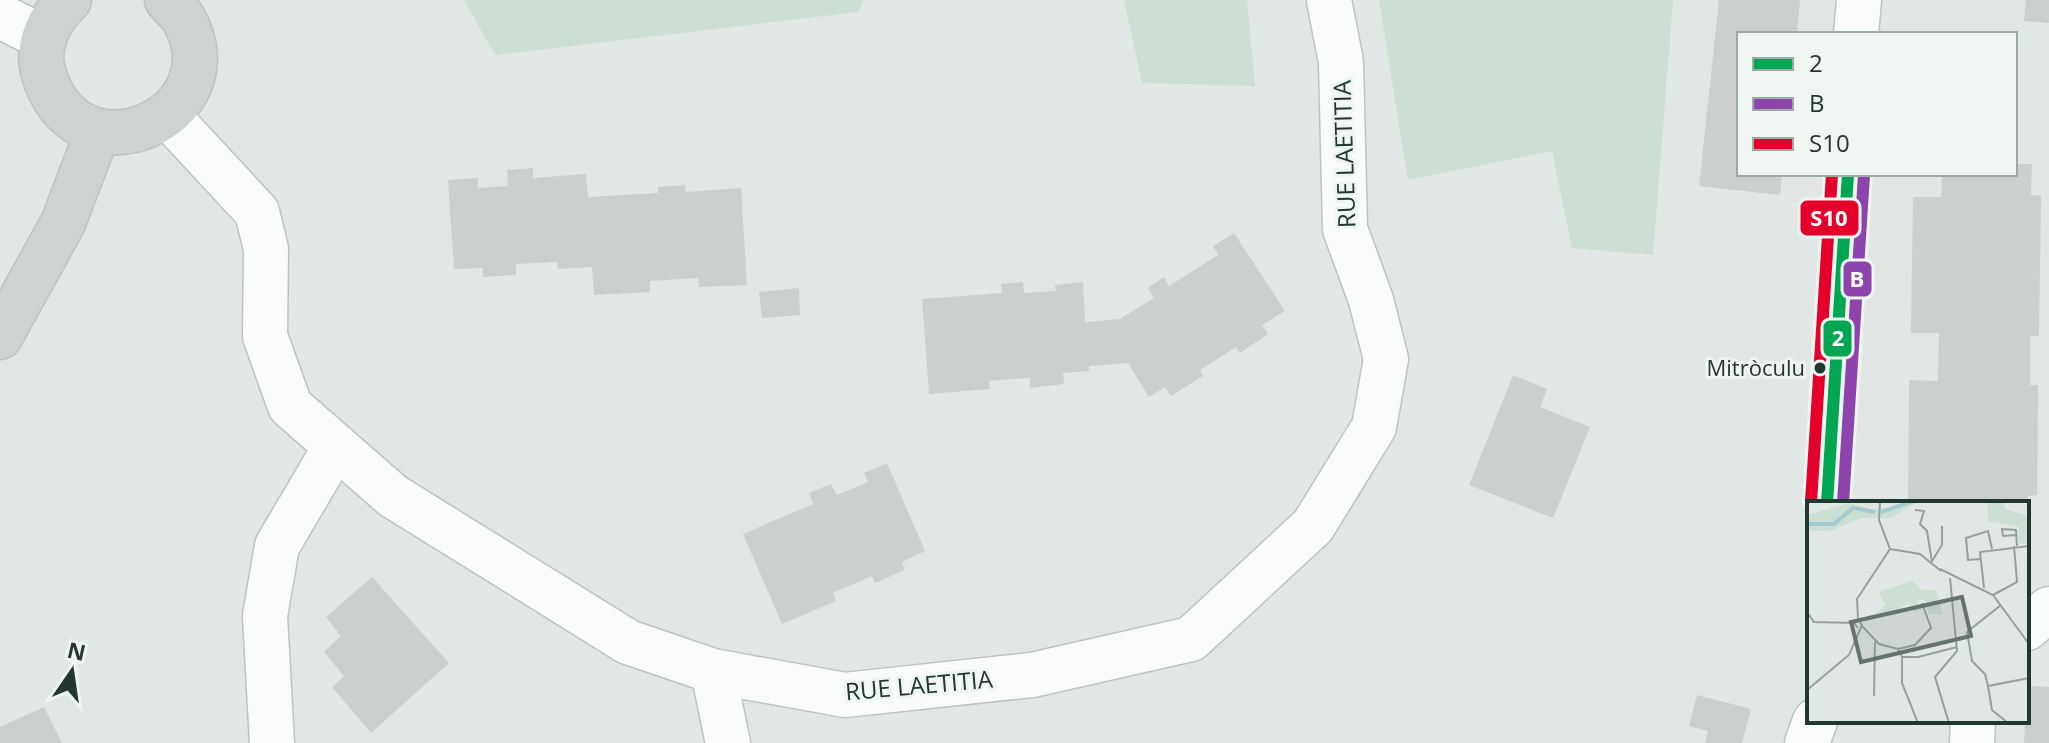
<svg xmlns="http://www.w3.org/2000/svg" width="2049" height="743" viewBox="0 0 2049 743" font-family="'Open Sans',sans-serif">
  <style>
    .green { fill: #cbdfd2 }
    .building { fill: #cbd0ce }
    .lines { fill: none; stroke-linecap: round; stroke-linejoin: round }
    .minor-casing { stroke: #bec3c1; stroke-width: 47 }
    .major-casing { stroke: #bcc3c1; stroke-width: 47 }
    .minor { stroke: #fafbfb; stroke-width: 44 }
    .major { stroke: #cdd3d2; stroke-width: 44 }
    .bus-1-casing { stroke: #eff6f2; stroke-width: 18 }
    .bus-2-casing { stroke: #eff6f2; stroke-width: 18 }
    .bus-3-casing { stroke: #eff6f2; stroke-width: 18 }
    .bus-1 { stroke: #00a651; stroke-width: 12 }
    .bus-2 { stroke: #8e44ad; stroke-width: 12 }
    .bus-3 { stroke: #e4002b; stroke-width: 12 }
    .bus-dot { fill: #213732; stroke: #eff6f2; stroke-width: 3 }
    .labels { text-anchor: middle; stroke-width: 6; stroke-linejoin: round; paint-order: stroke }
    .bus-label { font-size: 22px; fill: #213732; stroke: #eff6f2; text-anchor: end }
    .street-label { font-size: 24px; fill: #213732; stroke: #eff6f2 }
    .inset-river { fill: none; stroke: #a4cad2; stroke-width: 4 }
    .inset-road { fill: none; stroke: #94a19d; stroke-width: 2 }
    .view { fill: #647570; fill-opacity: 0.15; stroke: #647570; stroke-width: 4 }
    .inset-edge { fill: none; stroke: #213732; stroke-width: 4 }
    .line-badge { stroke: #eff6f2; stroke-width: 3 }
    .badge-label { font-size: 22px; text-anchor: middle; font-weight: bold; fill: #fff }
  </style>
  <rect width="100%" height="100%" fill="#e1e7e4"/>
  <!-- green -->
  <path class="green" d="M 464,0 L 864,0 L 858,12 L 495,55 Z
    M 1124,0 L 1247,0 L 1255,86 L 1142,83 Z
    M 1379,0 L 1673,0 L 1653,255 L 1572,248 L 1552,151 L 1408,180 Z"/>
  <!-- building -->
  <path class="building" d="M 1719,0 L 1800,0 L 1797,34 L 1739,34 L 1739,174 L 1782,174 L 1780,195 L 1699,186 Z
    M 2026,0 L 2049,0 L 2049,23 L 2024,21 Z
    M 2015,164 L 2032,164 L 2031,195 L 2041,196 L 2039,336 L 2030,336 L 2030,385 L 2038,385 L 2037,495 L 2028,496 L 2028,503 L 1908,503 L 1909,380 L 1938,381 L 1939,333 L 1911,333 L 1913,197 L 1941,197 L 1942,174 L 2015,174 Z
    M 533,168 L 533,178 L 586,174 L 588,197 L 658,193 L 658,187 L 685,185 L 686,192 L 741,188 L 747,285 L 699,287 L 698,278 L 650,281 L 650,292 L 594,295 L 592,267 L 558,269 L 557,262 L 516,264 L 516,275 L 483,277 L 483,268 L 454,269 L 448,180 L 478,178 L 478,188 L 508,186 L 507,170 Z
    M 1234,233 L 1285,311 L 1262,325 L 1268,334 L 1240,353 L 1236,347 L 1200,370 L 1203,376 L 1171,396 L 1165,387 L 1149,397 L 1128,363 L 1089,366 L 1089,371 L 1063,373 L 1064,384 L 1030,388 L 1030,378 L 1012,379 L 989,381 L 990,389 L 929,394 L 922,299 L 1002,293 L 1001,284 L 1023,282 L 1024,293 L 1056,291 L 1055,285 L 1083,282 L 1085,322 L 1120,319 L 1154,298 L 1148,288 L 1164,277 L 1169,286 L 1218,255 L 1213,246 Z
    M 799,288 L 800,315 L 762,318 L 759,292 Z
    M 1513,375 L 1547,389 L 1540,407 L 1590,427 L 1553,518 L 1469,485 Z
    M 887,463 L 925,551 L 902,562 L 905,570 L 875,583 L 872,576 L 833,593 L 836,601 L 782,624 L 743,534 L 813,504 L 809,493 L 831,484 L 837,495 L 868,482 L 864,473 Z
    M 372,577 L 449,663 L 371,733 L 332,687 L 344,676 L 324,652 L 341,636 L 326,617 Z
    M 2027,686 L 2049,687 L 2049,743 L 2024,743 Z
    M 1697,695 L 1751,709 L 1742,743 L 1705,743 L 1708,731 L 1689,726 Z
    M 44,707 L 62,743 L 0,743 L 0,727 Z"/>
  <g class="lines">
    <!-- minor casing -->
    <g class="minor-casing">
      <path id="minor" d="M 0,16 L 44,38
        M 1856,34 L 1859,0
        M 167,115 L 257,212 L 266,249 L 265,336 L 290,406 L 393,496 L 628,642 L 713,671 L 845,695 L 1032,675 L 1191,639 L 1313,526 L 1374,427 L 1386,359 L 1371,300 L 1345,229 L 1341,62 L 1329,0
        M 1827,503 L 1848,174
        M 2027,628 L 2049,609
        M 713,671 L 728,743
        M 272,743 L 265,616 L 277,546 L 336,446
        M 1807,743 L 1815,721
        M 1972,743 L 1973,721"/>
    </g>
    <!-- major casing -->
    <g class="major-casing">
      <path id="major" d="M 69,0 C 50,17 36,46 43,71 C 75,190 240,116 183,18 C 179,12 172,6 167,0
        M 0,337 L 63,223 L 98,131"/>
    </g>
    <!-- minor -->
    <use href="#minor" class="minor"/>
    <!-- major -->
    <use href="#major" class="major"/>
    <!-- bus-1 casing -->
    <g class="bus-1-casing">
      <path id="bus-1" d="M 1827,503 L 1848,174"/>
    </g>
    <!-- bus-2 casing -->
    <g class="bus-2-casing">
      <path id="bus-2" d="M 1843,503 L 1864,175"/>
    </g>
    <!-- bus-3 casing -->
    <g class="bus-3-casing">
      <path id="bus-3" d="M 1811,502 L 1832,174"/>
    </g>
    <!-- bus-1 -->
    <use href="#bus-1" class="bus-1"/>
    <!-- bus-2 -->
    <use href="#bus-2" class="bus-2"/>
    <!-- bus-3 -->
    <use href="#bus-3" class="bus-3"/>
  </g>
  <!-- markers -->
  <circle class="bus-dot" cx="1820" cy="368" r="7"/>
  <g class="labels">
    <!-- bus labels -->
    <g class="bus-label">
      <text x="1805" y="376">Mitròculu</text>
    </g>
    <!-- street labels -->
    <g class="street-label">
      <text transform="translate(1345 154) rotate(-92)" y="8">RUE LAETITIA</text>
      <text transform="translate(919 686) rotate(-5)" y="8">RUE LAETITIA</text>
    </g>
  </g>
  <!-- overview -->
  <g transform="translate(1807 501)">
    <rect width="222" height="222" fill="#e1e7e4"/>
    <path d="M 95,0 L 149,0 L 112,1 L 83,17 L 55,17 L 23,30 L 0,30 L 0,14 L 42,2 L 63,8 L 86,7 ZM 180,0 L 196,0 L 198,8 L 222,15 L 222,43 L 212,42 L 212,26 L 181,20 ZM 105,80 L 115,89 L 129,89 L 136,114 L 122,113 L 117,99 L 110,99 L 113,110 L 107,111 L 102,102 L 72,118 L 68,114 L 78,104 L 72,91 Z" fill="#cbdfd2"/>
    <path class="inset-river" d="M 74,11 L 106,0M 0,23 L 27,23 L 46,7 L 68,11"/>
    <path class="inset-road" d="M 73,0 L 72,19 L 83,48M 108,9 L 117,10 L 113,23 L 120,30 L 125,61M 209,34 L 196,35 L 195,28 L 209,29 L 210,45M 83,48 L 113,53 L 134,70M 173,58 L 161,59 L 159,37 L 181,30 L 185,48M 125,60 L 135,44 L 135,25M 133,68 L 186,94 L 222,143M 177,87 L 173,51 L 222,45M 186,94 L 210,81 L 207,45M 194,104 L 160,131 L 165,160 L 178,173 L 181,185 L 222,177M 0,111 L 7,121 L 47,122M 51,118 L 50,98 L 83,48M 55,125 L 72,143 L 91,148 L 108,144 L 124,127 L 115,102M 91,148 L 95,156 L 111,156 L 150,146M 95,156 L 95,182 L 111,222M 181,185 L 185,209 L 201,222M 0,189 L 42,154 L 55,124 L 51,118 L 47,122 L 51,127M 67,195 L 68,141M 142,222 L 128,176 L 150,150 L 143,77"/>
    <path class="view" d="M 155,96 L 164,135 L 54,161 L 44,121 Z"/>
    <rect width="222" height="222" class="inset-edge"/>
  </g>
  <g class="line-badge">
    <rect x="1799" y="199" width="61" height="38" rx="8" fill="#e4002b"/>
    <rect x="1842" y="260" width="31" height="38" rx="8" fill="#8e44ad"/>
    <rect x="1822" y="319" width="31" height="39" rx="8" fill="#00a651"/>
  </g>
  <g class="badge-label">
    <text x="1829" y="226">S10</text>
    <text x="1857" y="287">B</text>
    <text x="1838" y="346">2</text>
  </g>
  <!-- legend -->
  <rect x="1737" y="32" width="280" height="144" fill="#eff6f2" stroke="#9daaa5" stroke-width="2"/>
  <rect x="1753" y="58" width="40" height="12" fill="#00a651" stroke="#9daaa5" stroke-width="2"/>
  <text x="1809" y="72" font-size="24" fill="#213732">2</text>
  <rect x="1753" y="98" width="40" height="12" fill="#8e44ad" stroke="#9daaa5" stroke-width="2"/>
  <text x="1809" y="112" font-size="24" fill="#213732">B</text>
  <rect x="1753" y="138" width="40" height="12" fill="#e4002b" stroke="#9daaa5" stroke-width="2"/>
  <text x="1809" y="152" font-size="24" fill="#213732">S10</text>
  <!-- north arrow -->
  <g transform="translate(72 671) rotate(13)" stroke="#eff6f2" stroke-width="6" paint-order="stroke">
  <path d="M0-6L14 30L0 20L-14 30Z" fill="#213732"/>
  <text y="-12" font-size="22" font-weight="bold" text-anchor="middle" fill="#213732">N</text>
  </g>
</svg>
